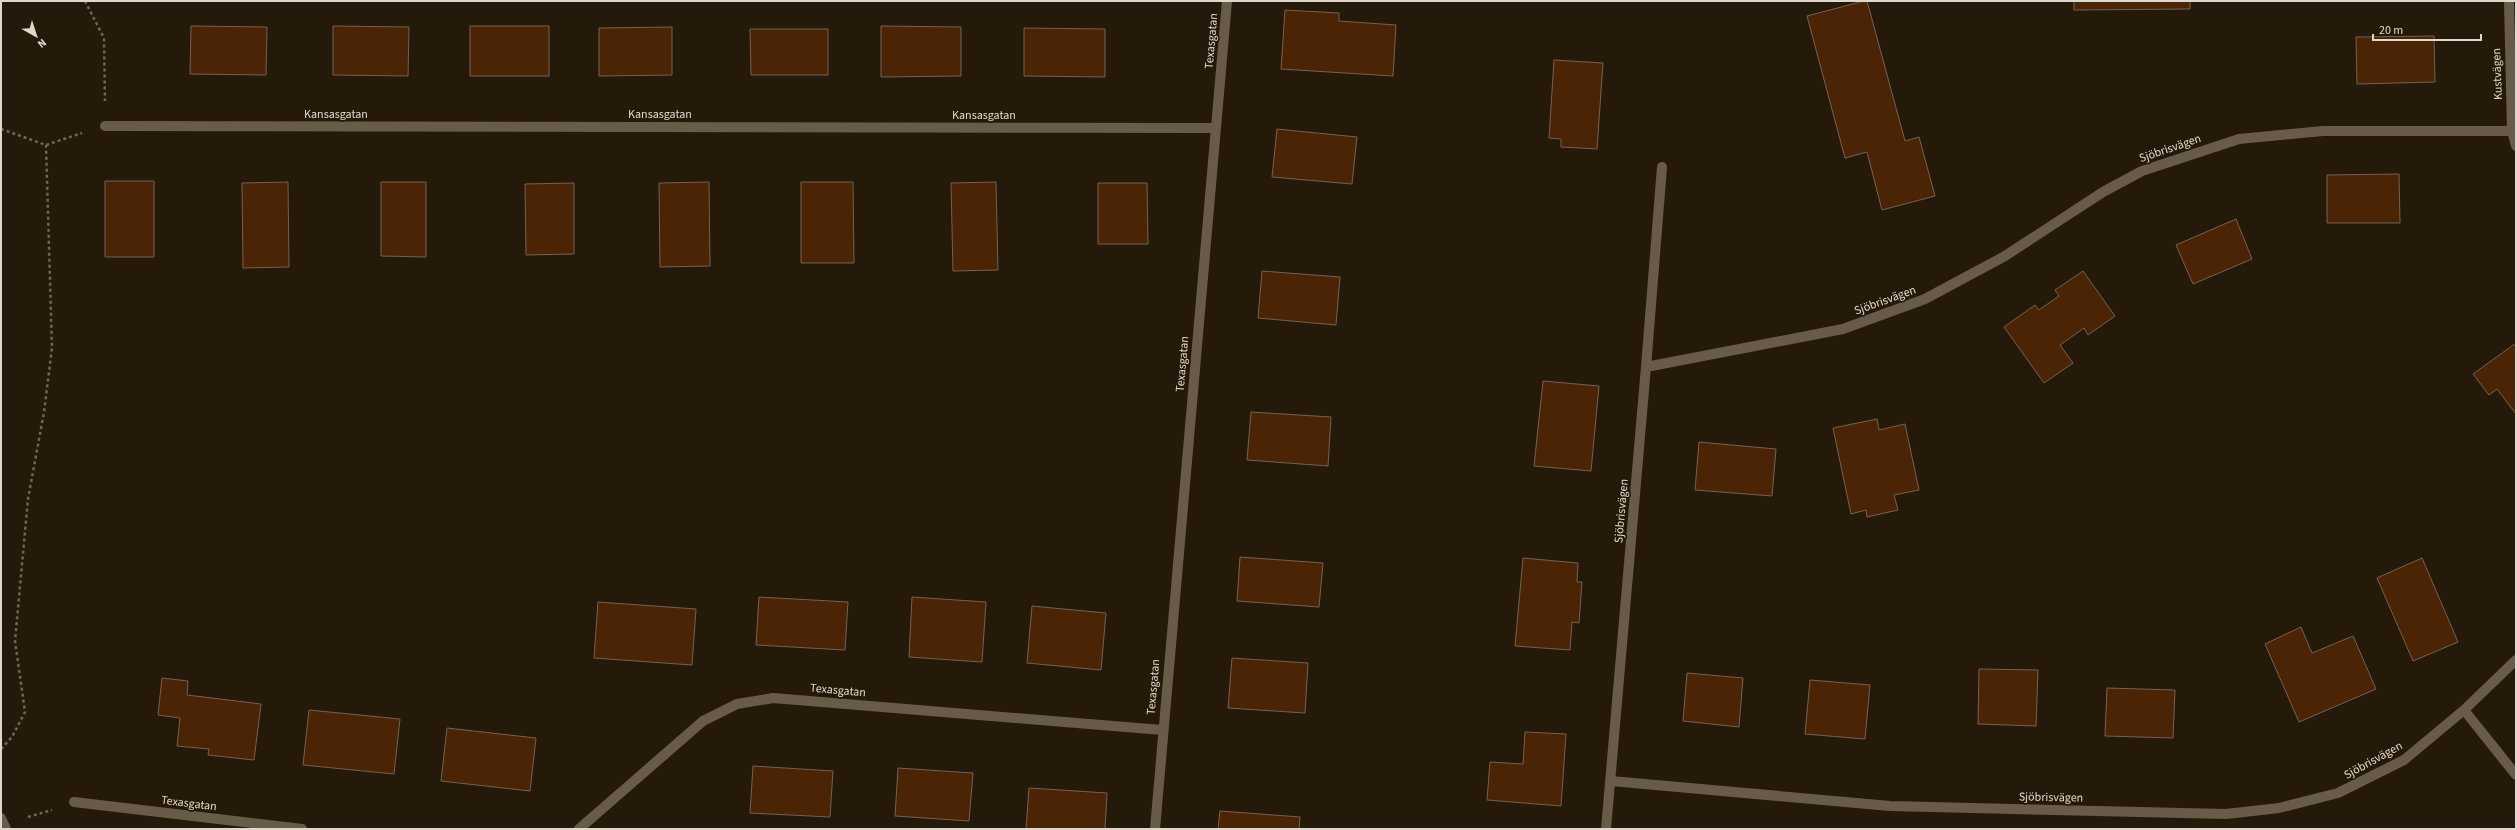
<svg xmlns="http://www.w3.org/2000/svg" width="2517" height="830" viewBox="0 0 2517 830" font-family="'Source Sans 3',sans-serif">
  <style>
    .building { fill: #4b2406; stroke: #756154 }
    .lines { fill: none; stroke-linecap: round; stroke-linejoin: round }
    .path { stroke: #706658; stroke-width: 2.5; stroke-dasharray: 3 3; stroke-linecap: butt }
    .minor { stroke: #695b49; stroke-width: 10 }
    .labels { text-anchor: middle; stroke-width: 3.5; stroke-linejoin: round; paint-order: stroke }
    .street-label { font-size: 12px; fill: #e0d8ce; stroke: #251a0a }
  </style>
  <rect width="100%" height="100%" fill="#251a0a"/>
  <!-- building -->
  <path class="building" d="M 1864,1 L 1867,1 L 1905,141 L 1919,137 L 1935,196 L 1882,210 L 1867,152 L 1845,158 L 1807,16 Z
    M 2074,1 L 2190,1 L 2190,9 L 2074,10 Z
    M 1285,10 L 1339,13 L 1339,21 L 1396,25 L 1393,76 L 1281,69 Z
    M 191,26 L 267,27 L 266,75 L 190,74 Z
    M 333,26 L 409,27 L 408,76 L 333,75 Z
    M 470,26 L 549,26 L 549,76 L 470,76 Z
    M 881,26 L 961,27 L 961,76 L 881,77 Z
    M 672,27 L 672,75 L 599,76 L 599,28 Z
    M 1024,28 L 1105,29 L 1105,77 L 1024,76 Z
    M 750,29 L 828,29 L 828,75 L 751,75 Z
    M 2434,36 L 2435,82 L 2357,84 L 2356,37 Z
    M 1554,60 L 1603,63 L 1597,149 L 1561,147 L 1561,139 L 1549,138 Z
    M 1277,129 L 1357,137 L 1352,184 L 1272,177 Z
    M 2399,174 L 2400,223 L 2327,223 L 2327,175 Z
    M 105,181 L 154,181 L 154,257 L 105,257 Z
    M 288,182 L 289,267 L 243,268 L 242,183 Z
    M 381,182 L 426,182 L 426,257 L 381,256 Z
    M 709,182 L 710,266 L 660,267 L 659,183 Z
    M 801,182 L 853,182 L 854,263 L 801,263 Z
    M 996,182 L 998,270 L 953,271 L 951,183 Z
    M 574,183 L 574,254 L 526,255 L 525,184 Z
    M 1098,183 L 1147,183 L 1148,244 L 1098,244 Z
    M 2236,219 L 2252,259 L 2193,284 L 2176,245 Z
    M 1262,271 L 1340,277 L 1336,325 L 1258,318 Z
    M 2083,271 L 2115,316 L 2088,335 L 2084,328 L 2060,345 L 2073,363 L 2044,383 L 2004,327 L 2035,305 L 2039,310 L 2059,296 L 2055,290 Z
    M 2516,343 L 2516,414 L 2497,389 L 2489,395 L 2473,374 Z
    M 1543,381 L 1599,386 L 1591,471 L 1534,466 Z
    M 1251,412 L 1331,417 L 1328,466 L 1247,460 Z
    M 1877,419 L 1879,430 L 1905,424 L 1919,490 L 1894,495 L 1898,510 L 1867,517 L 1866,510 L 1851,514 L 1833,428 Z
    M 1699,442 L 1776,449 L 1772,496 L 1695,490 Z
    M 1240,557 L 1323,563 L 1319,607 L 1237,601 Z
    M 1523,558 L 1578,563 L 1577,582 L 1582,582 L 1579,623 L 1572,622 L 1570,650 L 1515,646 Z
    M 2422,558 L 2458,642 L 2413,661 L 2377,578 Z
    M 759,597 L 848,602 L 845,650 L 756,645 Z
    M 912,597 L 986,602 L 982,662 L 909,657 Z
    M 598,602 L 696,609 L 692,665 L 594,658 Z
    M 1032,606 L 1106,613 L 1101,670 L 1027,663 Z
    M 2301,627 L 2312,653 L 2353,636 L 2376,689 L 2299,722 L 2265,644 Z
    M 1232,658 L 1308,663 L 1305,713 L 1228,708 Z
    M 1979,669 L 2038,670 L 2036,726 L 1978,724 Z
    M 1687,673 L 1743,678 L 1739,727 L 1683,721 Z
    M 162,678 L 188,681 L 187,695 L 261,704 L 254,760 L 208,755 L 209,749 L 177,746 L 180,718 L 158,715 Z
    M 1810,680 L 1870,685 L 1865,739 L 1805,734 Z
    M 2107,688 L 2175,690 L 2173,738 L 2105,736 Z
    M 309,710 L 400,719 L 394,774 L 303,765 Z
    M 447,728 L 536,738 L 530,791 L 441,781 Z
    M 1525,732 L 1566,734 L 1561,806 L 1487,800 L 1490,762 L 1523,764 Z
    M 753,766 L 833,771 L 830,817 L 750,813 Z
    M 898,768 L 973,773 L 969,821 L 895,816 Z
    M 1029,788 L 1107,793 L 1105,829 L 1026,829 Z
    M 1220,811 L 1300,817 L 1299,829 L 1218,829 Z"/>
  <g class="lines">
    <!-- path -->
    <path class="path" d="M 85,1 L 104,38 L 105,101
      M 1,129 L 46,145 L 82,133
      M 1,749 L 12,737 L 25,712 L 15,641 L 28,499 L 44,412 L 52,348 L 46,145
      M 28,817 L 52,810"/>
    <!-- minor -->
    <path class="minor" d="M 2509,1 L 2512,131 L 2516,146
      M 105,126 L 1216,128
      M 1646,367 L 1662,167
      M 2464,710 L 2516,775
      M 1611,781 L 1890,806 L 2226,814 L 2279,808 L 2338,793 L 2404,760 L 2464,710 L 2516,660
      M 74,802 L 302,829
      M 1,818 L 6,829
      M 579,829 L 703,721 L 737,704 L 773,698 L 1162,730
      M 1155,829 L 1227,1
      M 1606,829 L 1646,367 L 1843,329 L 1925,299 L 2005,256 L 2103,192 L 2142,171 L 2239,139 L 2323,131 L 2512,131"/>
  </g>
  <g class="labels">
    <!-- street labels -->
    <g class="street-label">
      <text transform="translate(1211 41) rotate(-85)" y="4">Texasgatan</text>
      <text transform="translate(2497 74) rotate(-92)" y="4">Kustvägen</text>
      <text x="336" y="118">Kansasgatan</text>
      <text x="660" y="118">Kansasgatan</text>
      <text x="984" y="119">Kansasgatan</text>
      <text transform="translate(2170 148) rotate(-19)" y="4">Sjöbrisvägen</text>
      <text transform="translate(1885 300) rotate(-20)" y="4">Sjöbrisvägen</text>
      <text transform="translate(1182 364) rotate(-85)" y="4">Texasgatan</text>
      <text transform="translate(1621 511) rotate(-85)" y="4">Sjöbrisvägen</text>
      <text transform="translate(1153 687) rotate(-85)" y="4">Texasgatan</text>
      <text transform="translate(838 690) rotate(5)" y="4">Texasgatan</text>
      <text transform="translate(2373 760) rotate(-29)" y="4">Sjöbrisvägen</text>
      <text transform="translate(2051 797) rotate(1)" y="4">Sjöbrisvägen</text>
      <text transform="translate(189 803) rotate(7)" y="4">Texasgatan</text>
    </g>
  </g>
  <!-- border -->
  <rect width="2517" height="830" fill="none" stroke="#e0d8ce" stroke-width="4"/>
  <!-- north arrow -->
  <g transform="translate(36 36) rotate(141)" stroke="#251a0a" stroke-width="3" paint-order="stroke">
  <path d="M0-3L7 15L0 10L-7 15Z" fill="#e0d8ce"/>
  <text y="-6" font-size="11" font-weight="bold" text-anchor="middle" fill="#e0d8ce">N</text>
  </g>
  <!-- scale -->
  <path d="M2373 34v6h108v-6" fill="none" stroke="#e0d8ce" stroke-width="2"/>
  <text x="2379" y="34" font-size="12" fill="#e0d8ce" stroke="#251a0a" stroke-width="3" paint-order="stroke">20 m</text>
</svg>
